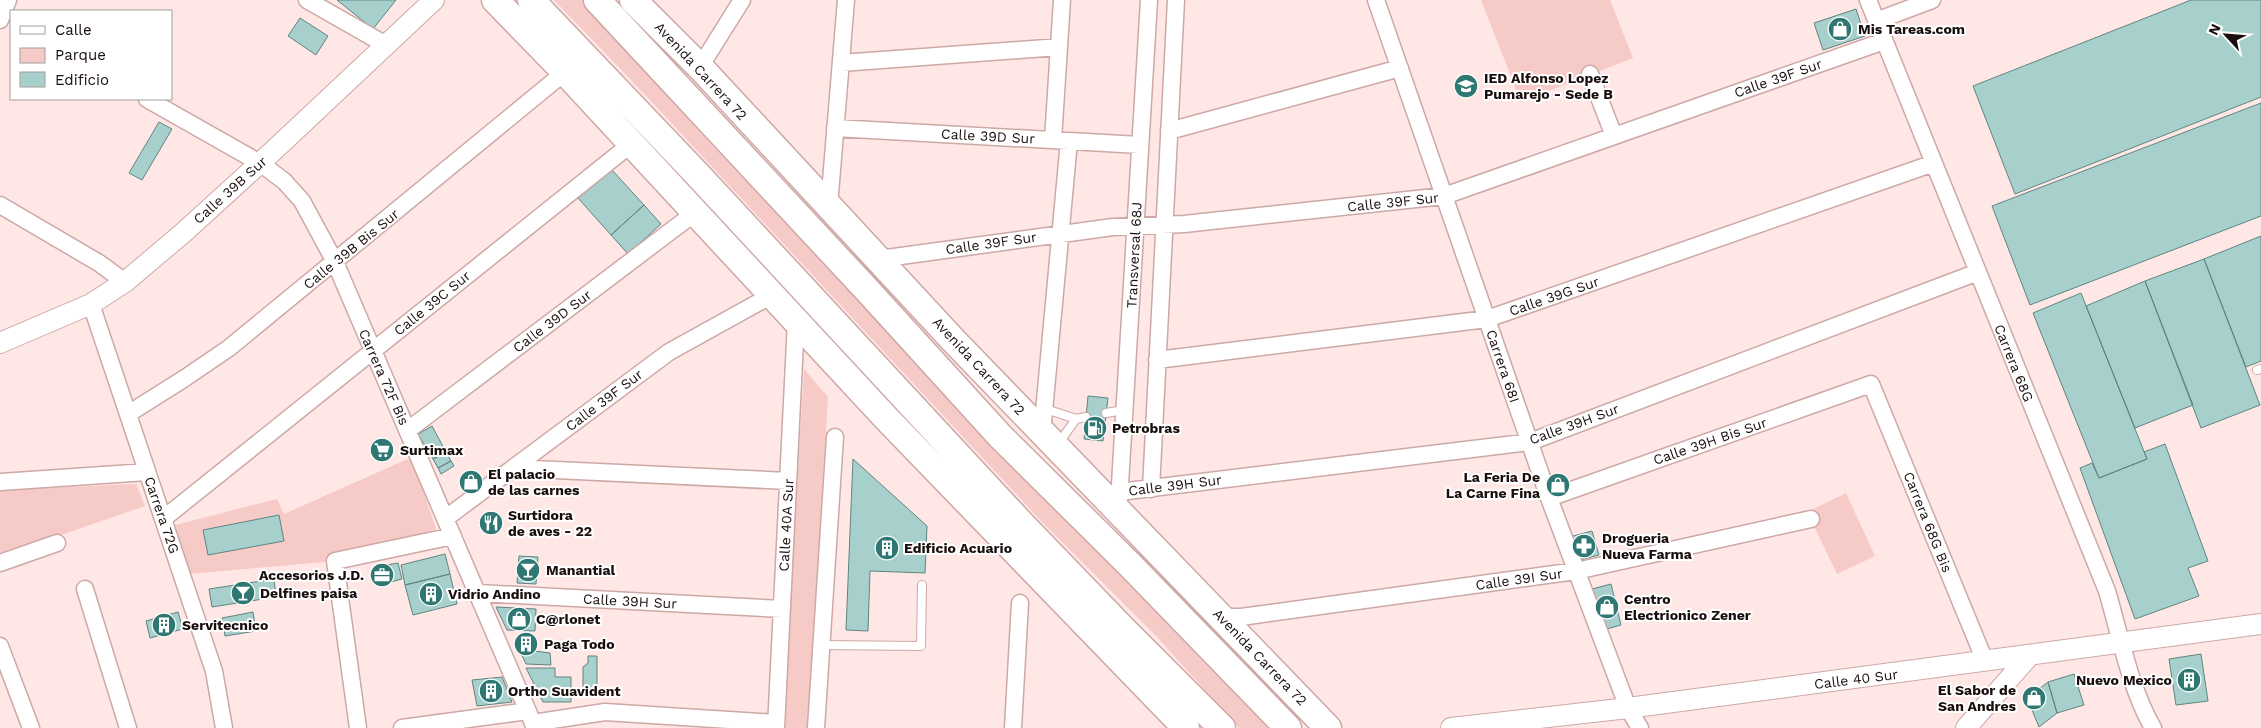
<svg xmlns="http://www.w3.org/2000/svg" width="2261" height="728" viewBox="0 0 2261 728" font-family="'Work Sans',sans-serif">
  <style>
    .green { fill: #f6cac7 }
    .building { fill: #a7d0cc; stroke: #5e8581 }
    .lines { fill: none; stroke-linecap: round; stroke-linejoin: round }
    .service-casing { stroke: #cda8a5; stroke-width: 10 }
    .minor-casing { stroke: #cda8a5; stroke-width: 19 }
    .tertiary-casing { stroke: #cda8a5; stroke-width: 22 }
    .trunk-casing { stroke: #cda8a5; stroke-width: 29 }
    .service { stroke: #fff; stroke-width: 8 }
    .minor { stroke: #fff; stroke-width: 16 }
    .tertiary { stroke: #fff; stroke-width: 20 }
    .trunk { stroke: #fff; stroke-width: 26 }
    .labels { text-anchor: middle; stroke-width: 4; stroke-linejoin: round; paint-order: stroke }
    .poi-label { font-size: 14px; font-weight: bold; fill: #1a0d0d; stroke: #fff; text-anchor: start }
    .street-label { font-size: 14px; fill: #1a0d0d; stroke: #fff }
  </style>
  <rect width="100%" height="100%" fill="#ffe7e5"/>
  <!-- green -->
  <path class="green" d="M 554,0 L 584,0 L 1275,728 L 1239,728 L 1157,637 L 1043,523 L 650,100 Z
    M 1481,0 L 1610,0 L 1633,58 L 1521,102 Z
    M 804,369 L 828,397 L 808,728 L 783,728 Z
    M 412,457 L 436,529 L 325,562 L 189,574 L 175,525 L 277,499 L 284,514 Z
    M 136,484 L 145,506 L 0,556 L 0,490 Z
    M 1846,493 L 1875,556 L 1837,574 L 1807,512 Z"/>
  <!-- building -->
  <path class="building" d="M 337,0 L 396,0 L 373,29 Z
    M 2191,0 L 2261,0 L 2261,97 L 2015,194 L 1973,86 Z
    M 1856,9 L 1865,36 L 1823,50 L 1814,23 Z
    M 300,18 L 328,36 L 316,55 L 288,36 Z
    M 2261,103 L 2261,216 L 2030,305 L 1992,206 Z
    M 159,122 L 172,129 L 142,180 L 129,173 Z
    M 612,170 L 644,205 L 611,235 L 578,198 Z
    M 644,205 L 661,224 L 628,254 L 611,235 Z
    M 2261,236 L 2261,361 L 2246,367 L 2204,259 Z
    M 2204,259 L 2260,405 L 2201,428 L 2145,281 Z
    M 2145,281 L 2193,405 L 2135,428 L 2086,306 Z
    M 2081,293 L 2147,459 L 2099,478 L 2033,313 Z
    M 1088,396 L 1108,398 L 1103,441 L 1084,439 Z
    M 432,426 L 446,452 L 433,459 L 418,434 Z
    M 2165,444 L 2208,561 L 2188,568 L 2199,596 L 2135,619 L 2080,468 L 2092,463 L 2099,478 L 2147,459 L 2144,452 Z
    M 446,452 L 451,461 L 438,468 L 433,459 Z
    M 853,459 L 927,526 L 925,573 L 870,571 L 868,631 L 846,630 Z
    M 451,461 L 454,466 L 441,474 L 438,468 Z
    M 472,471 L 481,485 L 471,492 L 462,478 Z
    M 1563,478 L 1567,488 L 1553,493 L 1550,483 Z
    M 485,514 L 497,514 L 497,532 L 485,532 Z
    M 279,515 L 284,541 L 208,555 L 203,530 Z
    M 1592,531 L 1599,555 L 1576,561 L 1569,537 Z
    M 445,554 L 450,574 L 405,585 L 401,565 Z
    M 519,556 L 538,557 L 536,584 L 517,583 Z
    M 398,563 L 402,579 L 391,582 L 387,565 Z
    M 387,565 L 391,582 L 377,585 L 373,568 Z
    M 450,574 L 457,604 L 413,615 L 405,585 Z
    M 274,579 L 276,597 L 212,607 L 209,589 Z
    M 1611,584 L 1621,625 L 1603,630 L 1592,589 Z
    M 496,607 L 536,609 L 535,631 L 507,630 Z
    M 178,612 L 183,629 L 150,638 L 146,621 Z
    M 253,612 L 256,631 L 225,636 L 222,618 Z
    M 515,639 L 535,640 L 535,651 L 519,649 Z
    M 519,649 L 550,653 L 551,665 L 526,664 Z
    M 2201,654 L 2208,701 L 2176,705 L 2169,659 Z
    M 588,656 L 597,656 L 597,695 L 583,696 L 583,667 L 588,663 Z
    M 526,668 L 555,668 L 555,677 L 571,677 L 571,702 L 543,702 Z
    M 2074,674 L 2084,705 L 2057,713 L 2048,682 Z
    M 502,677 L 512,702 L 477,706 L 472,680 Z
    M 2048,682 L 2057,713 L 2039,727 L 2027,698 Z"/>
  <g class="lines">
    <!-- service casing -->
    <g class="service-casing">
      <path id="service" d="M 2257,370 L 2261,369
        M 1043,408 L 1076,419 L 1086,417
        M 1106,413 L 1124,410
        M 1058,444 L 1076,419
        M 821,645 L 921,646 L 922,585"/>
    </g>
    <!-- minor casing -->
    <g class="minor-casing">
      <path id="minor" d="M 307,0 L 386,45
        M 1376,0 L 1549,498 L 1628,708 L 1640,728
        M 1868,0 L 2107,591 C 2120,635 2130,688 2153,728
        M 0,20 L 8,0
        M 1876,21 L 1932,0
        M 841,63 L 1059,47
        M 700,67 L 742,0
        M 1590,74 L 1614,136
        M 147,99 L 260,163 L 284,181 L 302,201 L 335,262 L 535,728
        M 835,128 L 1140,145
        M 1169,131 L 1400,68
        M 1053,140 L 1062,0
        M 0,205 L 99,263 L 125,282
        M 829,206 L 846,0
        M 879,259 L 1113,227 L 1184,224 L 1444,196 L 1884,41
        M 91,304 L 214,671 L 224,728
        M 1157,360 L 1487,319 L 1934,163
        M 128,414 L 185,378 L 229,348 L 565,72
        M 408,430 L 696,212
        M 1042,433 L 1069,141
        M 513,468 L 788,481
        M 0,482 L 147,472
        M 1151,489 L 1176,0
        M 1119,492 L 1530,442 L 1978,272
        M 1549,498 L 1871,384 L 1985,661
        M 1119,501 L 1149,0
        M 446,518 L 669,352 L 772,295
        M 163,519 L 631,144
        M 0,563 L 57,543
        M 85,589 L 128,728
        M 478,593 L 782,609
        M 1223,617 L 1241,617 L 1576,571 L 1811,519
        M 0,646 L 31,728
        M 533,723 L 605,712 L 776,723
        M 358,728 L 335,561 L 453,536
        M 402,728 L 528,711
        M 776,728 L 796,321
        M 816,728 L 835,437
        M 1013,728 L 1020,603"/>
    </g>
    <!-- tertiary casing -->
    <g class="tertiary-casing">
      <path id="tertiary" d="M 0,343 L 91,304 L 125,282 L 183,233 L 272,152 L 434,0
        M 1451,728 L 1628,708 L 2261,624
        M 1966,728 L 2030,655"/>
    </g>
    <!-- trunk casing -->
    <g class="trunk-casing">
      <path id="trunk" d="M 495,0 L 565,72 L 886,418 L 1186,728
        M 531,0 L 697,174 L 1018,520 L 1124,630 L 1222,728
        M 597,0 L 868,291 L 1000,436 L 1130,565 L 1288,728
        M 633,0 L 700,67 L 954,341 L 1328,728"/>
    </g>
    <!-- service -->
    <use href="#service" class="service"/>
    <!-- minor -->
    <use href="#minor" class="minor"/>
    <!-- tertiary -->
    <use href="#tertiary" class="tertiary"/>
    <!-- trunk -->
    <use href="#trunk" class="trunk"/>
  </g>
  <!-- icons -->
  <defs>
    <g id="shop-disc" transform="scale(1.25)"><circle r="9.5" fill="#2e7772" stroke="#fff"/><path d="M-5-2.5h2.3a2.7 3.5 0 0 1 5.4 0H5L5.5 6h-11ZM-1.5-2.5h3a1.5 2.3 0 0 0-3 0Z" fill="#fff"/></g>
    <g id="school-disc" transform="scale(1.25)"><circle r="9.5" fill="#2e7772" stroke="#fff"/><path d="M0-5L7-2L0 1L-7-2ZM-4 1L0 2.5L4 1V4Q0 6-4 4Z" fill="#fff"/></g>
    <g id="fuel-disc" transform="scale(1.25)"><circle r="9.5" fill="#2e7772" stroke="#fff"/><path d="M-5.5-6h7V0h2V4h1.3V-2.5L3-4.5l.8-.8L6-3V5H2.5V1h-1V6h-7ZM-4.2-4.7v3.2H.2V-4.7Z" fill="#fff"/></g>
    <g id="supermarket-disc" transform="scale(1.25)"><circle r="9.5" fill="#2e7772" stroke="#fff"/><path d="M-6-5.5h2.5l.6 2H6L4.5 2H-2.5L-4.4-4H-6ZM-1.5 3.2a1.3 1.3 0 1 0 .1 0ZM3 3.2a1.3 1.3 0 1 0 .1 0Z" fill="#fff"/></g>
    <g id="restaurant-disc" transform="scale(1.25)"><circle r="9.5" fill="#2e7772" stroke="#fff"/><path d="M-5-6h1v4h1v-4h1v4h1v-4h1v5L-1.5 .5V6h-2V.5L-5-1ZM5-6V6H3V1.5H1.5Q1.5-4 5-6Z" fill="#fff"/></g>
    <g id="pharmacy-disc" transform="scale(1.25)"><circle r="9.5" fill="#2e7772" stroke="#fff"/><path d="M-2-6h4v4h4v4h-4v4h-4v-4h-4v-4h4Z" fill="#fff"/></g>
    <g id="building-disc" transform="scale(1.25)"><circle r="9.5" fill="#2e7772" stroke="#fff"/><path d="M-4-6H4V6H1V3H-1V6H-4ZM-2.5-4.3h1.7v1.8h-1.7ZM.8-4.3h1.7v1.8H.8ZM-2.5-1h1.7V.8h-1.7ZM.8-1h1.7V.8H.8Z" fill="#fff"/></g>
    <g id="bar-disc" transform="scale(1.25)"><circle r="9.5" fill="#2e7772" stroke="#fff"/><path d="M-6-5H6L.8 .8V4.5H3.5V6h-7V4.5H-.8V.8Z" fill="#fff"/></g>
    <g id="office-disc" transform="scale(1.25)"><circle r="9.5" fill="#2e7772" stroke="#fff"/><path d="M-6-3h4V-5.5h4V-3h4V5H-6ZM-1-4.5V-3h2v-1.5ZM-6 0V1H6V0Z" fill="#fff"/></g>
  </defs>
  <g fill-rule="evenodd">
    <use href="#shop-disc" x="1840" y="29"/>
    <use href="#school-disc" x="1466" y="86"/>
    <use href="#fuel-disc" x="1095" y="428"/>
    <use href="#supermarket-disc" x="382" y="450"/>
    <use href="#shop-disc" x="471" y="482"/>
    <use href="#shop-disc" x="1558" y="485"/>
    <use href="#restaurant-disc" x="491" y="523"/>
    <use href="#pharmacy-disc" x="1584" y="546"/>
    <use href="#building-disc" x="887" y="548"/>
    <use href="#bar-disc" x="528" y="570"/>
    <use href="#office-disc" x="382" y="575"/>
    <use href="#bar-disc" x="243" y="593"/>
    <use href="#building-disc" x="431" y="594"/>
    <use href="#shop-disc" x="1607" y="607"/>
    <use href="#shop-disc" x="519" y="619"/>
    <use href="#building-disc" x="164" y="625"/>
    <use href="#building-disc" x="526" y="644"/>
    <use href="#building-disc" x="2189" y="680"/>
    <use href="#building-disc" x="491" y="691"/>
    <use href="#shop-disc" x="2034" y="698"/>
  </g>
  <g class="labels">
    <!-- poi labels -->
    <g class="poi-label">
      <text x="1858" y="34">Mis Tareas.com</text>
      <text x="1484" y="83">IED Alfonso Lopez<tspan x="1484" dy="16">Pumarejo - Sede B</tspan></text>
      <text x="1112" y="433">Petrobras</text>
      <text x="400" y="455">Surtimax</text>
      <text x="488" y="479">El palacio<tspan x="488" dy="16">de las carnes</tspan></text>
      <text x="1540" y="482" text-anchor="end">La Feria De<tspan x="1540" dy="16">La Carne Fina</tspan></text>
      <text x="508" y="520">Surtidora<tspan x="508" dy="16">de aves - 22</tspan></text>
      <text x="1602" y="543">Drogueria<tspan x="1602" dy="16">Nueva Farma</tspan></text>
      <text x="904" y="553">Edificio Acuario</text>
      <text x="546" y="575">Manantial</text>
      <text x="364" y="580" text-anchor="end">Accesorios J.D.</text>
      <text x="260" y="598">Delfines paisa</text>
      <text x="448" y="599">Vidrio Andino</text>
      <text x="1624" y="604">Centro<tspan x="1624" dy="16">Electrionico Zener</tspan></text>
      <text x="536" y="624">C@rlonet</text>
      <text x="182" y="630">Servitecnico</text>
      <text x="544" y="649">Paga Todo</text>
      <text x="2172" y="685" text-anchor="end">Nuevo Mexico</text>
      <text x="2016" y="695" text-anchor="end">El Sabor de<tspan x="2016" dy="16">San Andres</tspan></text>
      <text x="508" y="696">Ortho Suavident</text>
    </g>
    <!-- street labels -->
    <g class="street-label">
      <text transform="translate(701 71) rotate(47)" y="5">Avenida Carrera 72</text>
      <text transform="translate(1778 78) rotate(-19)" y="5">Calle 39F Sur</text>
      <text transform="translate(988 136) rotate(3)" y="5">Calle 39D Sur</text>
      <text transform="translate(230 190) rotate(-42)" y="5">Calle 39B Sur</text>
      <text transform="translate(1393 202) rotate(-6)" y="5">Calle 39F Sur</text>
      <text transform="translate(991 243) rotate(-8)" y="5">Calle 39F Sur</text>
      <text transform="translate(351 249) rotate(-39)" y="5">Calle 39B Bis Sur</text>
      <text transform="translate(1134 255) rotate(-87)" y="5">Transversal 68J</text>
      <text transform="translate(1554 296) rotate(-19)" y="5">Calle 39G Sur</text>
      <text transform="translate(432 303) rotate(-39)" y="5">Calle 39C Sur</text>
      <text transform="translate(552 321) rotate(-37)" y="5">Calle 39D Sur</text>
      <text transform="translate(2014 363) rotate(68)" y="5">Carrera 68G</text>
      <text transform="translate(979 366) rotate(47)" y="5">Avenida Carrera 72</text>
      <text transform="translate(1503 366) rotate(71)" y="5">Carrera 68I</text>
      <text transform="translate(384 377) rotate(66)" y="5">Carrera 72F Bis</text>
      <text transform="translate(604 400) rotate(-37)" y="5">Calle 39F Sur</text>
      <text transform="translate(1574 424) rotate(-20)" y="5">Calle 39H Sur</text>
      <text transform="translate(1710 441) rotate(-19)" y="5">Calle 39H Bis Sur</text>
      <text transform="translate(1175 485) rotate(-7)" y="5">Calle 39H Sur</text>
      <text transform="translate(162 515) rotate(71)" y="5">Carrera 72G</text>
      <text transform="translate(1928 522) rotate(68)" y="5">Carrera 68G Bis</text>
      <text transform="translate(786 525) rotate(-87)" y="5">Calle 40A Sur</text>
      <text transform="translate(1519 579) rotate(-8)" y="5">Calle 39I Sur</text>
      <text transform="translate(630 601) rotate(3)" y="5">Calle 39H Sur</text>
      <text transform="translate(1260 657) rotate(46)" y="5">Avenida Carrera 72</text>
      <text transform="translate(1856 679) rotate(-7)" y="5">Calle 40 Sur</text>
    </g>
  </g>
  <!-- legend -->
  <rect x="10" y="10" width="162" height="90" fill="#ffffff" stroke="#a39e9e"/>
  <rect x="20" y="26" width="25" height="8" fill="#ffffff" stroke="#a39e9e"/>
  <text x="55" y="35" font-size="15" fill="#1a0d0d">Calle</text>
  <rect x="20" y="48" width="25" height="15" fill="#f6cac7" stroke="#a39e9e"/>
  <text x="55" y="60" font-size="15" fill="#1a0d0d">Parque</text>
  <rect x="20" y="72" width="25" height="15" fill="#a7d0cc" stroke="#a39e9e"/>
  <text x="55" y="85" font-size="15" fill="#1a0d0d">Edificio</text>
  <!-- north arrow -->
  <g transform="translate(2226 35) rotate(296)" stroke="#ffffff" stroke-width="4" paint-order="stroke">
  <path d="M0-4L9 19L0 12L-9 19Z" fill="#1a0d0d"/>
  <text y="-8" font-size="14" font-weight="bold" text-anchor="middle" fill="#1a0d0d">N</text>
  </g>
</svg>
